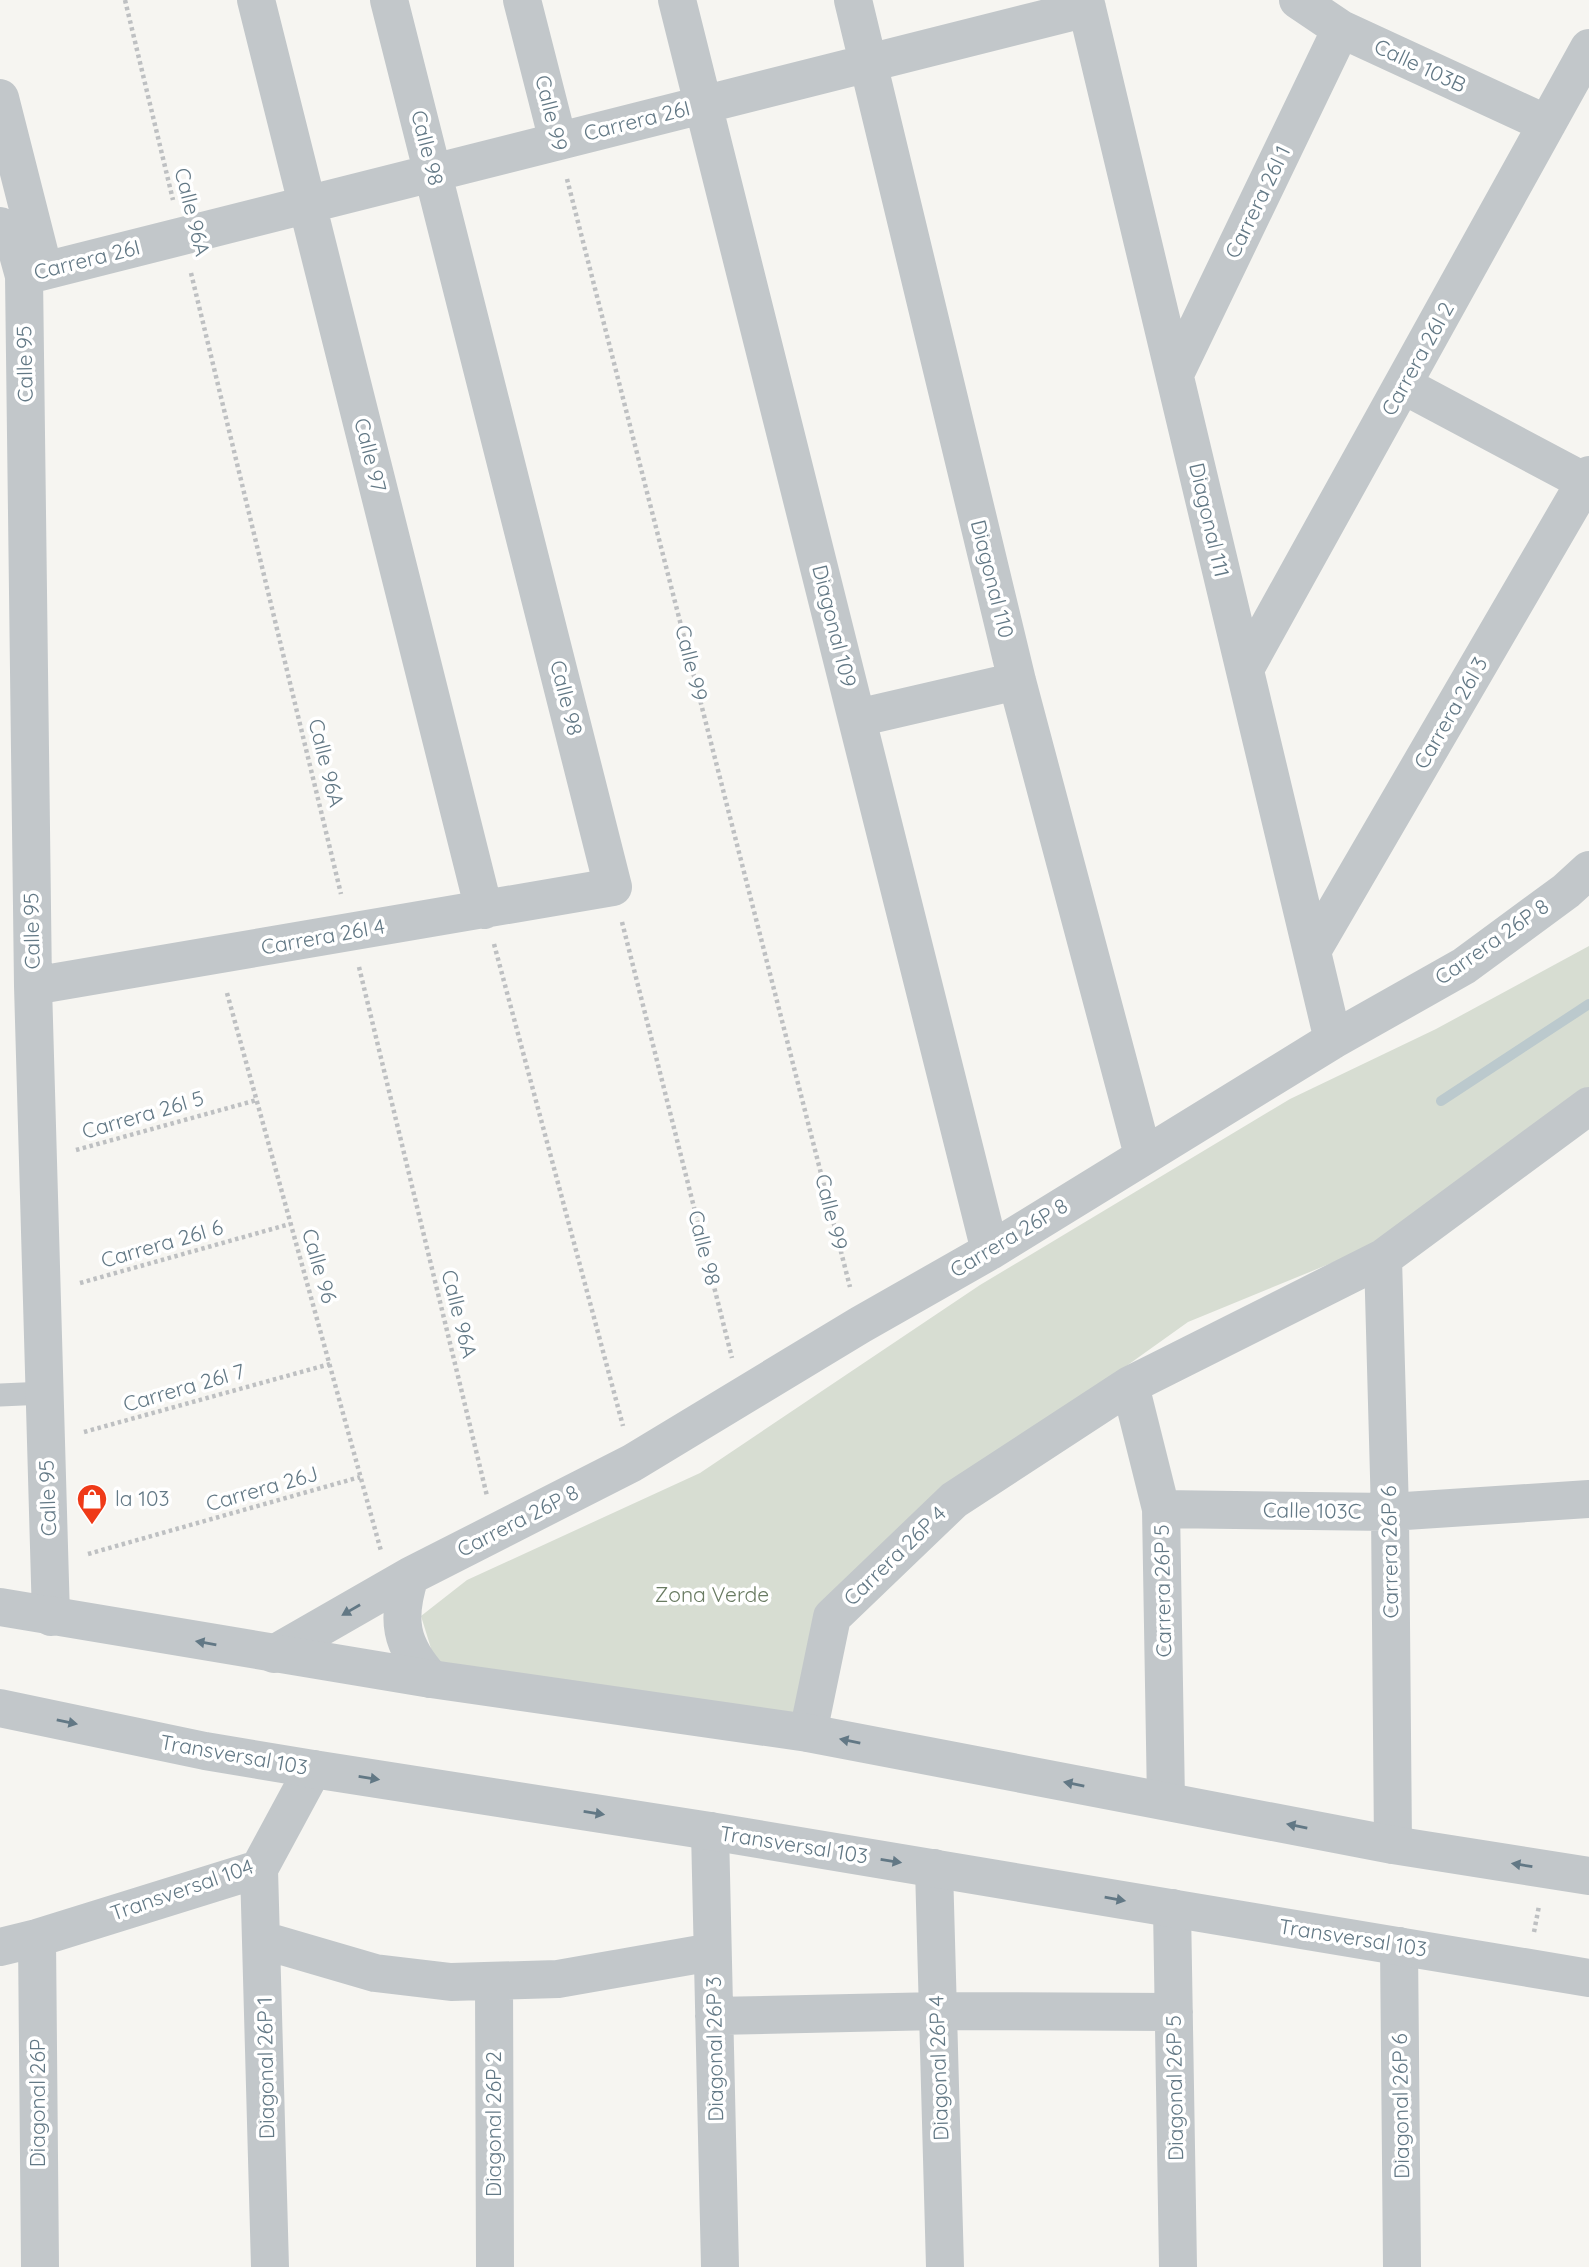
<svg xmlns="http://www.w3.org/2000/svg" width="1589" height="2267" viewBox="0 0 1589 2267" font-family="Quicksand,sans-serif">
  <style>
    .green { fill: #d7ddd2 }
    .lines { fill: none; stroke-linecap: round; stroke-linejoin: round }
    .stream { stroke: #bbc9cd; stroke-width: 10 }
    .path { stroke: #bec0c2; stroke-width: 4.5; stroke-dasharray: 3.5 3.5; stroke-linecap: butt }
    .service { stroke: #c2c7ca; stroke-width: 23 }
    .minor { stroke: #c2c7ca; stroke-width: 38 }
    .tertiary { stroke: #c2c7ca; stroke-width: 38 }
    .oneway { fill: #627885 }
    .labels { text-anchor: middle; stroke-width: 7; stroke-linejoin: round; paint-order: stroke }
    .street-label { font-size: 21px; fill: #627885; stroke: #fff }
    .poi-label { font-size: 21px; fill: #627885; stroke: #fff; text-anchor: start }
    .park-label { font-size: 21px; fill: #697b62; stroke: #fff }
  </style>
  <rect width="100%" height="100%" fill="#f6f5f1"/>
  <!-- green -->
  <path class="green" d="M 1589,946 L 1589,1094 L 1373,1246 L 1188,1322 L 944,1496 L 827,1613 L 803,1726 L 438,1671 L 421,1616 L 467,1580 L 700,1473 L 980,1285 L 1290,1099 L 1436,1029 Z"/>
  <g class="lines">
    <!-- stream -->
    <path class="stream" d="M 1441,1101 L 1589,1004"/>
    <!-- path -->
    <path class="path" d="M 125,0 L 173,200
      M 567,179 L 850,1287
      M 191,273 L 341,894
      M 622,922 L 732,1358
      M 494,944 L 623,1426
      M 359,967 L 487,1496
      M 227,993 L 381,1551
      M 76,1150 L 257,1100
      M 80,1283 L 290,1224
      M 84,1432 L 330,1364
      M 88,1554 L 360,1477
      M 1534,1932 L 1539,1906"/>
    <!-- service -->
    <path class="service" d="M 0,1395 L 45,1393"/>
    <!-- minor -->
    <path class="minor" d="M 256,0 L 484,910
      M 522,0 L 558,141
      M 677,0 L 990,1251
      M 853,0 L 1017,681 L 1143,1155
      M 1085,0 L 1333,1040
      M 1298,0 L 1341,29 L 1547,124
      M 0,98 L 44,271
      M 0,226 L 16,247 L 24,276 L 33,986 L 51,1617
      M 24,276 L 1087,8
      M 1175,374 L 1341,29
      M 1403,385 L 1589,484
      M 1245,669 L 1589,48
      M 857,718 L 1017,681
      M 1312,951 L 1589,475
      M 33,986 L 613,887 L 389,0
      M 1383,1258 L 1390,1512 L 1393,1845
      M 1130,1385 L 1161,1509 L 1166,1801
      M 1161,1509 L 1390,1512 L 1589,1499
      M 410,1576 C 396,1619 400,1645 431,1679
      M 274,1654 L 410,1576 L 632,1463 L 860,1325 L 990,1251 L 1333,1040 L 1464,966 L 1566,891 L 1589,870
      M 808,1733 L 832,1617 L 954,1500 L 1130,1385 L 1383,1258 L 1589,1106
      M 710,1831 L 720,2267
      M 934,1868 L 945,2267
      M 259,1869 L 270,2267
      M 1172,1908 L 1178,2267
      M 37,1938 L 40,2267
      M 262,1940 L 375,1973 L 451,1982 L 558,1979 L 712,1952
      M 1399,1946 L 1402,2267
      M 0,1947 L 37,1938 L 259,1869 L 313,1769
      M 494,1981 L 495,2267
      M 714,2016 L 938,2011 L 1174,2012"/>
    <!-- tertiary -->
    <path class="tertiary" d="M 0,1607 L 431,1679 L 808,1733 L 1393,1845 L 1589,1876
      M 0,1708 L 205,1751 L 313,1769 L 710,1831 L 1589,1978"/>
  </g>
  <!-- one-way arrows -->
  <defs><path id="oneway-solid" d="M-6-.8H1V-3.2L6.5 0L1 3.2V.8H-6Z" transform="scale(1.75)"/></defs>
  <g class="oneway">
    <use href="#oneway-solid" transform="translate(351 1610) rotate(150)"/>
    <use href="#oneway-solid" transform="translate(206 1643) rotate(-170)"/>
    <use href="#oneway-solid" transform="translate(67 1722) rotate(12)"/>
    <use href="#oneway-solid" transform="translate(850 1741) rotate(-169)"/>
    <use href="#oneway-solid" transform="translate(369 1778) rotate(9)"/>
    <use href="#oneway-solid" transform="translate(1074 1784) rotate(-169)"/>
    <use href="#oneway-solid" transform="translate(594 1813) rotate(9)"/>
    <use href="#oneway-solid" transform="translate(1297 1826) rotate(-169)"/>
    <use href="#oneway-solid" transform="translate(891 1861) rotate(9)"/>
    <use href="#oneway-solid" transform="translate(1522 1865) rotate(-171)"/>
    <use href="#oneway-solid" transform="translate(1115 1899) rotate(10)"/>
  </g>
  <!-- icons -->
  <defs>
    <g id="shop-pin" transform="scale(1.575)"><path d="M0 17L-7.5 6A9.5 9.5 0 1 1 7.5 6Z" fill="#ef3a18" stroke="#fff"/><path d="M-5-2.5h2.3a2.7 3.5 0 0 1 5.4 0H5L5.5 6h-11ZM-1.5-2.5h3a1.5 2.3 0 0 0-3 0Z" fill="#fff"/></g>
  </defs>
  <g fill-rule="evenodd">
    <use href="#shop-pin" x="92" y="1499"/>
  </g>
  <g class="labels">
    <!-- street labels -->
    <g class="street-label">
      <text transform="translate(1420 66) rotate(25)" y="7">Calle 103B</text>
      <text transform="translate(551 113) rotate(76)" y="7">Calle 99</text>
      <text transform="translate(637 121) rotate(-14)" y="7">Carrera 26I</text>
      <text transform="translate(427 148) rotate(76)" y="7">Calle 98</text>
      <text transform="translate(1258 202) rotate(-64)" y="7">Carrera 26I 1</text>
      <text transform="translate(192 212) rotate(76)" y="7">Calle 96A</text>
      <text transform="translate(87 260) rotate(-14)" y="7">Carrera 26I</text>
      <text transform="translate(1418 359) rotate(-61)" y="7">Carrera 26I 2</text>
      <text transform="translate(25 364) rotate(-91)" y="7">Calle 95</text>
      <text transform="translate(370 455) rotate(76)" y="7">Calle 97</text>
      <text transform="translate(1209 520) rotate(77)" y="7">Diagonal 111</text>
      <text transform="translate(992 579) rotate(76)" y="7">Diagonal 110</text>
      <text transform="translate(834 626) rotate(76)" y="7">Diagonal 109</text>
      <text transform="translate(691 663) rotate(76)" y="7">Calle 99</text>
      <text transform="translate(566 698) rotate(76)" y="7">Calle 98</text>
      <text transform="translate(1451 713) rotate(-60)" y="7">Carrera 26I 3</text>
      <text transform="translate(326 763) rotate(76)" y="7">Calle 96A</text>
      <text transform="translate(32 931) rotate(-91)" y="7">Calle 95</text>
      <text transform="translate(323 937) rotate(-10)" y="7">Carrera 26I 4</text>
      <text transform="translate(1492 942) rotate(-35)" y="7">Carrera 26P 8</text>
      <text transform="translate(143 1115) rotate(-16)" y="7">Carrera 26I 5</text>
      <text transform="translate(831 1212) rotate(76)" y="7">Calle 99</text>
      <text transform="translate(1009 1238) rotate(-31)" y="7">Carrera 26P 8</text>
      <text transform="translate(162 1244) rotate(-16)" y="7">Carrera 26I 6</text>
      <text transform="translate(704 1248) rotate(76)" y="7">Calle 98</text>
      <text transform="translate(319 1266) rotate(74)" y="7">Calle 96</text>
      <text transform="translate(459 1314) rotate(76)" y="7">Calle 96A</text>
      <text transform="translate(184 1388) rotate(-16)" y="7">Carrera 26I 7</text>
      <text transform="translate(262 1489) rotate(-16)" y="7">Carrera 26J</text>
      <text transform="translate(48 1498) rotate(-92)" y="7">Calle 95</text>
      <text transform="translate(1312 1511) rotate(1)" y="7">Calle 103C</text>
      <text transform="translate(518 1521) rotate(-27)" y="7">Carrera 26P 8</text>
      <text transform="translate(1390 1552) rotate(-91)" y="7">Carrera 26P 6</text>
      <text transform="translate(895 1556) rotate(-44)" y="7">Carrera 26P 4</text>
      <text transform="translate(1163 1591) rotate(-91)" y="7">Carrera 26P 5</text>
      <text transform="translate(234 1755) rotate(10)" y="7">Transversal 103</text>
      <text transform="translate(794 1845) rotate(9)" y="7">Transversal 103</text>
      <text transform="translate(182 1890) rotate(-19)" y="7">Transversal 104</text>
      <text transform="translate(1353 1938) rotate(9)" y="7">Transversal 103</text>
      <text transform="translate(715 2049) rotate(-91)" y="7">Diagonal 26P 3</text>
      <text transform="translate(266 2068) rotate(-91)" y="7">Diagonal 26P 1</text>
      <text transform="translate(939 2068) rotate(-92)" y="7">Diagonal 26P 4</text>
      <text transform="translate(1175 2088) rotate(-91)" y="7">Diagonal 26P 5</text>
      <text transform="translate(38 2103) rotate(-90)" y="7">Diagonal 26P</text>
      <text transform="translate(1401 2106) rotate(-91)" y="7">Diagonal 26P 6</text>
      <text transform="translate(494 2124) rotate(-90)" y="7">Diagonal 26P 2</text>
    </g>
    <!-- poi labels -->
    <g class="poi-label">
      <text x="115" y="1506">la 103</text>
    </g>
    <!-- park labels -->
    <g class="park-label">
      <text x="712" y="1602">Zona Verde</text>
    </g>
  </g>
</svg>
